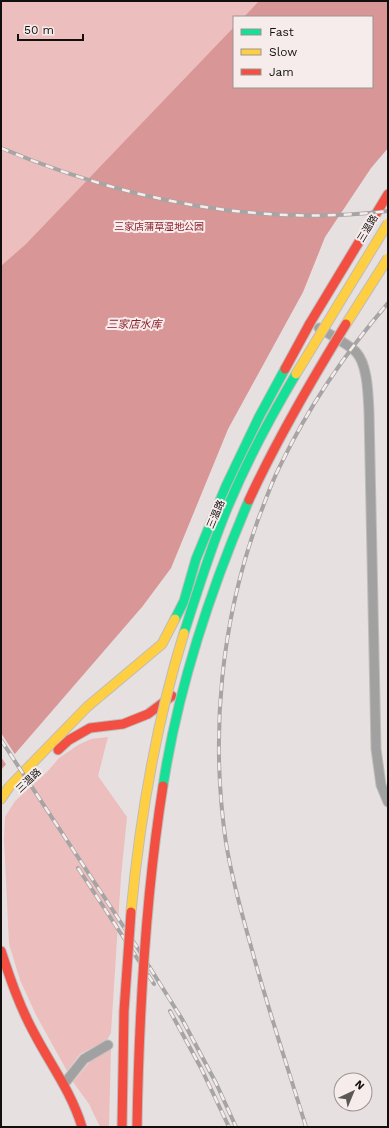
<svg xmlns="http://www.w3.org/2000/svg" width="389" height="1128" viewBox="0 0 389 1128" font-family="'Work Sans','Noto Sans SC',sans-serif">
  <style>
    .green { fill: #ecbebd; fill-rule: evenodd }
    .water { fill: #d89796 }
    .pier { fill: #e6e1e0 }
    .lines { fill: none; stroke-linecap: round; stroke-linejoin: round }
    .street-casing { stroke: #bfbcbb; stroke-width: 11 }
    .fast-casing { stroke: #bfbcbb; stroke-width: 11 }
    .slow-casing { stroke: #bfbcbb; stroke-width: 11 }
    .jam-casing { stroke: #bfbcbb; stroke-width: 11 }
    .street { stroke: #a2a1a1; stroke-width: 9 }
    .fast { stroke: #16e098; stroke-width: 9 }
    .slow { stroke: #ffcf43; stroke-width: 9 }
    .jam { stroke: #f24e42; stroke-width: 9 }
    .rail-casing { stroke: #a6a4a4; stroke-width: 4 }
    .rail { stroke: #f6eceb; stroke-width: 2.5; stroke-dasharray: 8; stroke-linecap: butt }
    .fast-bridge-casing { stroke: #bfbcbb; stroke-width: 11; stroke-linecap: butt }
    .slow-bridge-casing { stroke: #bfbcbb; stroke-width: 11; stroke-linecap: butt }
    .jam-bridge-casing { stroke: #bfbcbb; stroke-width: 11; stroke-linecap: butt }
    .fast-bridge { stroke: #16e098; stroke-width: 9 }
    .slow-bridge { stroke: #ffcf43; stroke-width: 9 }
    .jam-bridge { stroke: #f24e42; stroke-width: 9 }
    .labels { text-anchor: middle; stroke-width: 4; stroke-linejoin: round; paint-order: stroke }
    .park-label { font-size: 10px; fill: #8e212c; stroke: #f6eceb }
    .street-label { font-size: 10px; fill: #120f0f; stroke: #f6eceb }
    .water-label { font-size: 11px; font-style: italic; fill: #8d1f2a; stroke: #f6eceb }
  </style>
  <rect width="100%" height="100%" fill="#e6e1e0"/>
  <!-- green -->
  <path class="green" d="M 1,1 L 388,1 L 388,148 L 371,168 L 325,237 L 303,292 L 228,429 L 171,568 L 142,607 L 1,719 ZM 234,17 L 372,17 L 372,87 L 234,87 Z
    M 108,737 L 98,776 L 127,817 L 121,877 L 111,1033 L 107,1040 L 80,1054 L 67,1071 L 36,1015 L 20,980 L 9,944 L 4,839 L 5,817 L 15,801 L 47,772 L 59,758 L 78,745 L 91,739 Z
    M 111,1048 L 109,1127 L 100,1127 L 89,1104 L 73,1082 L 92,1059 Z"/>
  <!-- water -->
  <path class="water" d="M 259,1 L 388,1 L 388,148 L 371,168 L 325,237 L 303,292 L 228,429 L 171,568 L 142,607 L 1,770 L 1,266 L 26,244 L 234,27 L 234,87 L 372,87 L 372,17 L 244,17 Z"/>
  <!-- pier -->
  <path class="pier" d="M 1,733 L 16,756 L 7,766 L 1,757 Z"/>
  <g class="lines">
    <!-- street casing -->
    <g class="street-casing">
      <path id="street" d="M 319,328 C 329,334 348,344 356,352 C 368,365 368,395 369,412 L 376,749 L 381,785 L 388,802
        M 64,1084 L 84,1059 L 108,1045"/>
    </g>
    <!-- fast casing -->
    <g class="fast-casing">
      <path id="fast" d="M 175,619 L 184,601 L 196,559 L 226,486 L 259,417 L 285,369"/>
    </g>
    <!-- slow casing -->
    <g class="slow-casing">
      <path id="slow" d="M 1,799 L 9,787 L 87,707 L 162,644 L 175,619"/>
    </g>
    <!-- jam casing -->
    <g class="jam-casing">
      <path id="jam" d="M 285,369 L 310,323 L 388,194
        M 58,750 L 69,740 L 90,728 L 123,724 L 148,714 L 172,696
        M 1,951 C 10,978 19,1005 33,1031 C 50,1064 71,1091 82,1127"/>
    </g>
    <!-- street -->
    <use href="#street" class="street"/>
    <!-- fast -->
    <use href="#fast" class="fast"/>
    <!-- slow -->
    <use href="#slow" class="slow"/>
    <!-- jam -->
    <use href="#jam" class="jam"/>
    <!-- rail casing -->
    <g class="rail-casing">
      <path id="rail" d="M 1,148 C 123,199 256,227 388,211
        M 1,740 L 137,947 L 182,1019 L 216,1083 L 236,1127
        M 78,868 L 154,984
        M 170,1011 L 201,1068 L 229,1127
        M 306,1127 C 288,1068 268,1009 252,950 C 242,915 232,879 226,843 C 210,734 221,620 259,517 C 266,499 272,481 281,464 C 309,406 346,352 388,303"/>
    </g>
    <!-- rail -->
    <use href="#rail" class="rail"/>
    <!-- fast-bridge casing -->
    <g class="fast-bridge-casing">
      <path id="fast-bridge" d="M 184,633 C 198,590 211,546 229,504 C 248,459 271,416 296,374
        M 163,786 C 178,688 210,591 249,500"/>
    </g>
    <!-- slow-bridge casing -->
    <g class="slow-bridge-casing">
      <path id="slow-bridge" d="M 346,324 L 388,258
        M 296,374 L 388,223
        M 131,912 C 140,818 156,723 184,633"/>
    </g>
    <!-- jam-bridge casing -->
    <g class="jam-bridge-casing">
      <path id="jam-bridge" d="M 249,500 C 277,439 311,381 346,324
        M 122,1127 L 124,1011 L 131,912
        M 137,1127 C 139,1013 145,899 163,786"/>
    </g>
    <!-- fast-bridge -->
    <use href="#fast-bridge" class="fast-bridge"/>
    <!-- slow-bridge -->
    <use href="#slow-bridge" class="slow-bridge"/>
    <!-- jam-bridge -->
    <use href="#jam-bridge" class="jam-bridge"/>
  </g>
  <g class="labels">
    <!-- park labels -->
    <g class="park-label">
      <text x="159" y="230">三家店蒲草湿地公园</text>
    </g>
    <!-- street labels -->
    <g class="street-label">
      <text transform="translate(367 228) rotate(-59)" y="4">三温路</text>
      <text transform="translate(215 514) rotate(-67)" y="4">三温路</text>
      <text transform="translate(28 780) rotate(-44)" y="4">三温路</text>
    </g>
    <!-- water labels -->
    <g class="water-label">
      <text x="134" y="328">三家店水库</text>
    </g>
  </g>
  <!-- border -->
  <rect width="389" height="1128" fill="none" stroke="#120f0f" stroke-width="4"/>
  <!-- legend -->
  <rect x="233" y="16" width="140" height="72" fill="#f6eceb" stroke="#9b9493"/>
  <rect x="241" y="29" width="20" height="6" fill="#16e098" stroke="#9b9493"/>
  <text x="269" y="36" font-size="12" fill="#120f0f">Fast</text>
  <rect x="241" y="49" width="20" height="6" fill="#ffcf43" stroke="#9b9493"/>
  <text x="269" y="56" font-size="12" fill="#120f0f">Slow</text>
  <rect x="241" y="69" width="20" height="6" fill="#f24e42" stroke="#9b9493"/>
  <text x="269" y="76" font-size="12" fill="#120f0f">Jam</text>
  <!-- north arrow -->
  <g transform="translate(353 1092) rotate(44)"><circle r="19" fill="#f6eceb" stroke="#9b9493"/>
  <path d="M0-3L7 15L0 10L-7 15Z" fill="#5c5858"/>
  <text y="-6" font-size="11" font-weight="bold" text-anchor="middle" fill="#120f0f">N</text>
  </g>
  <!-- scale -->
  <path d="M18 34v6h65v-6" fill="none" stroke="#120f0f" stroke-width="2"/>
  <text x="24" y="34" font-size="12" fill="#120f0f" stroke="#f6eceb" stroke-width="3" paint-order="stroke">50 m</text>
</svg>
